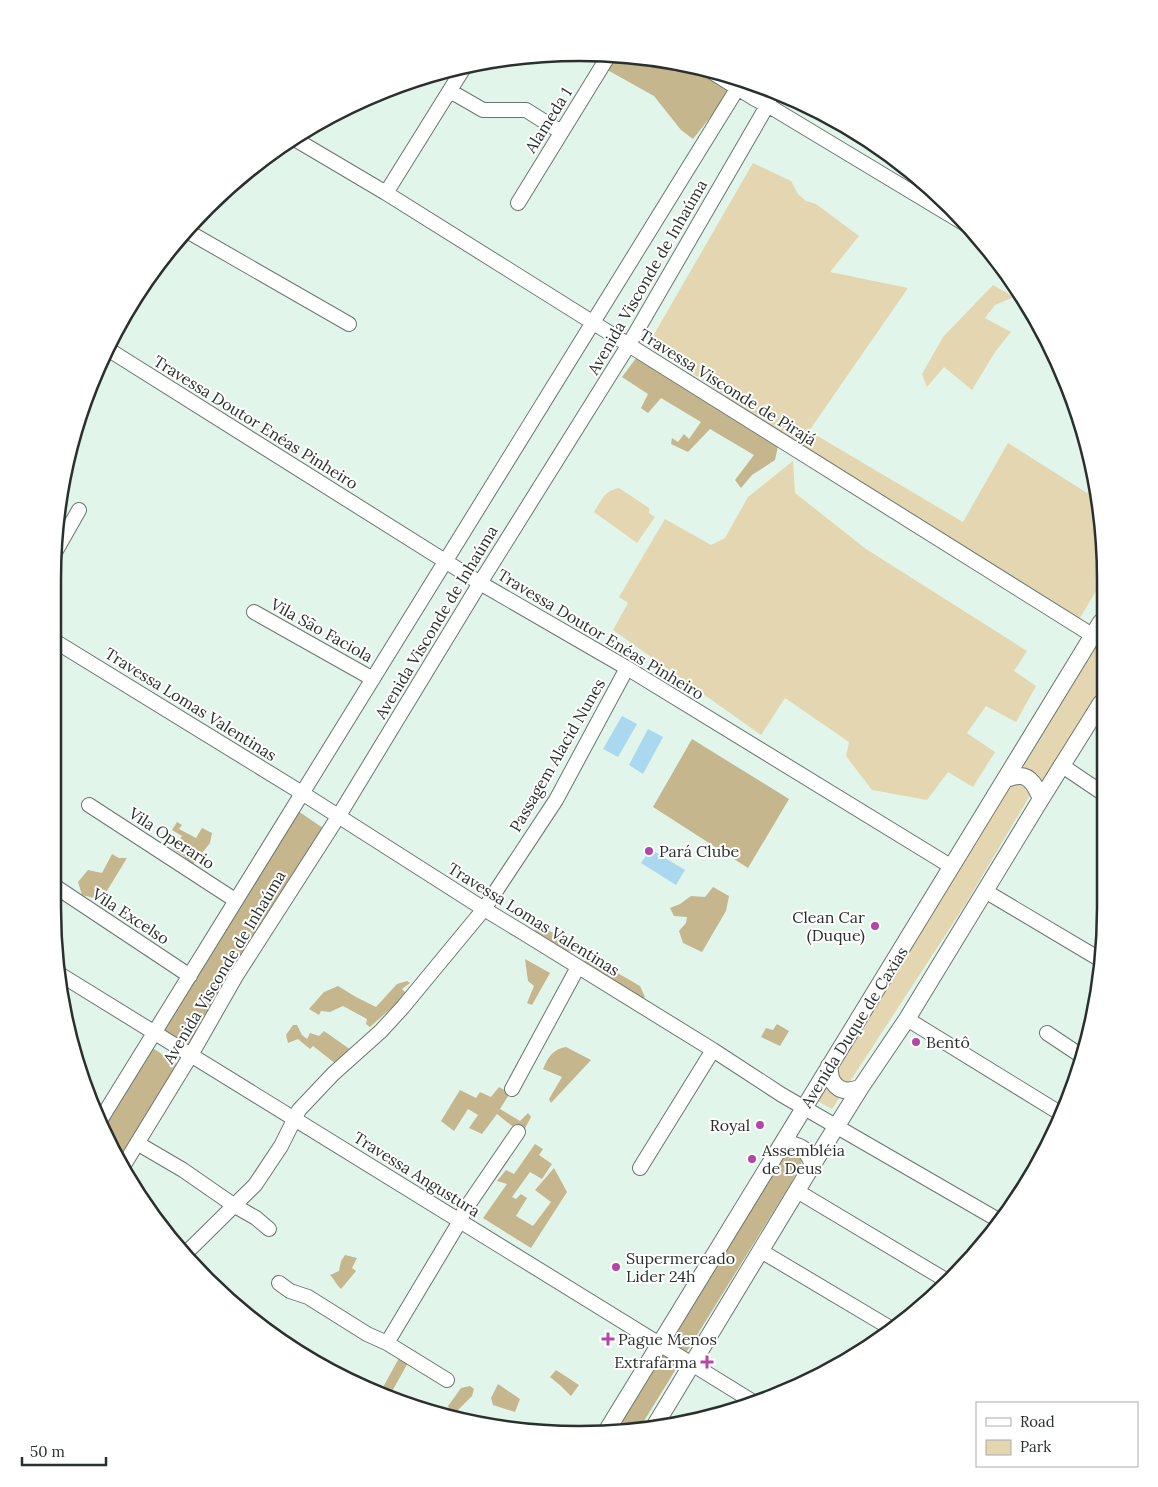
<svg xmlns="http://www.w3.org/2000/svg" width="1158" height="1487" viewBox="0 0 1158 1487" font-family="Lora,serif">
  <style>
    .green { fill: #e3d6b1 }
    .forest { fill: #c5b68e }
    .water { fill: #aad8ee }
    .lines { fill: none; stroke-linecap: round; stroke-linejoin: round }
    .minor-casing { stroke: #68786f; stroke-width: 16 }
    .major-casing { stroke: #68786f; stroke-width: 18 }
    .minor { stroke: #fff; stroke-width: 14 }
    .major { stroke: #fff; stroke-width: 16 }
    .poi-dot { fill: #b346a6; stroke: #fff; stroke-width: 2 }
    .labels { text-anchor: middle; stroke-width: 4; stroke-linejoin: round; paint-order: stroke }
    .street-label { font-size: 16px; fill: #2a312d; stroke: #fff }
    .poi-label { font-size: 16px; fill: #2a312d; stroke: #fff; text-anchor: start }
    .rim { fill: none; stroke: #2a312d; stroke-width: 2.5 }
  </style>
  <rect width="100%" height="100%" fill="#e2f5ea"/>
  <!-- green -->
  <path class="green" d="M 753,163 L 791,181 L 798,194 L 806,201 L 816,204 L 859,236 L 830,272 L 908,288 L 809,431 L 963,522 L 1008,443 L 1087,493 L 1094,481 L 1098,498 L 1091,495 L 1099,500 L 1101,511 L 1101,583 L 1078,621 L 794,444 L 649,343 Z
    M 993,285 L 1014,297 L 995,305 L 985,318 L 1011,332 L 995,352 L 972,390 L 944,367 L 927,387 L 922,374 L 943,337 Z
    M 793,461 L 795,493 L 866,549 L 1027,651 L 1014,671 L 1036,686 L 1016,722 L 986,706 L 967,733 L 995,752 L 973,787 L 948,772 L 927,800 L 872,790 L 846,756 L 849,742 L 785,698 L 761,735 L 613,630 L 628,603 L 619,597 L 665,519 L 711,545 L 725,538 L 748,497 Z
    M 619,488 L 649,508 L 649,513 L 655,517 L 637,543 L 594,512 C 601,501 605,490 619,488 Z
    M 1101,637 L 1101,691 L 1041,786 L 1017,771 Z
    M 1022,780 L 1032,792 L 965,905 L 832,1109 L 817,1101 L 938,902 L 1012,784 Z"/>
  <!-- forest -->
  <path class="forest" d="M 577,53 L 682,63 L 687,64 L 731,91 L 693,139 L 681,130 L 654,96 Z
    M 637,357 L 778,446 L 775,460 L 752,475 L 741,488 L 735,480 L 754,455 L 710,429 L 688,452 L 671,444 L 672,438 L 678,442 L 684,434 L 689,439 L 701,422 L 661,398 L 648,413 L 641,408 L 648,394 L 622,377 Z
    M 692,739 L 789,799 L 748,868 L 653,807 Z
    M 295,809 L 326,830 L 191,1049 L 160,1030 Z
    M 177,822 L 182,825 L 179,829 L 196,838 L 202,828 L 212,833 L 210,843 L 190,868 L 184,865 L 185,857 L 173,849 L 182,836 L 172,830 Z
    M 112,854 L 119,858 L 127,858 L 105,894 L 94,898 L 82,895 L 78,882 L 88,870 L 102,873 Z
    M 713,887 L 729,896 L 726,911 L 702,952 L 683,943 L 679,931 L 686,923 L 687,917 L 674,916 L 670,908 L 680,904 L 691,896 L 705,897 Z
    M 539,925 L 579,948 L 577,953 L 568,951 L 562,953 L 534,936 L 535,930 Z
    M 590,957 L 640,986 L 645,997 L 642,1000 L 584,968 L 583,962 Z
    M 525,959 L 550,973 L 532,1005 L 527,1003 L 534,986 L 528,981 Z
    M 407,981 L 410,983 L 402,989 L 407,994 L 370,1027 L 366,1024 L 367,1019 L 343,1006 L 330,1012 L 321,1011 L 319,1015 L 309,1009 L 324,992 L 338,986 L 356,997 L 376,1007 L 397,984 Z
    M 777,1024 L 789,1031 L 780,1046 L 761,1037 L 766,1028 L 773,1030 Z
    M 293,1025 L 297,1025 L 302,1035 L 307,1039 L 310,1033 L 319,1036 L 324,1031 L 351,1050 L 336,1064 L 313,1046 L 310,1049 L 298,1039 L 288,1043 L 286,1035 Z
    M 151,1047 L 177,1064 L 118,1160 L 103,1123 Z
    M 566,1047 L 591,1060 L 551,1103 L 549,1099 L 562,1077 L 543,1069 C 548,1057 553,1049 566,1047 Z
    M 499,1087 L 510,1093 L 500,1109 L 520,1121 L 528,1113 L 531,1117 L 522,1134 L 497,1114 L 482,1134 L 469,1128 L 478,1115 L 468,1109 L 454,1131 L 441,1121 L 460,1090 L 476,1098 L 480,1092 L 491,1097 Z
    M 535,1144 L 543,1149 L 539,1155 L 552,1164 L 542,1179 L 530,1172 L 512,1197 L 516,1199 L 521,1194 L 527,1198 L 516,1216 L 533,1226 L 551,1202 L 535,1190 L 554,1168 L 567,1192 L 531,1248 L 483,1218 L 507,1184 L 497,1181 L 506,1170 L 514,1174 Z
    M 789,1150 L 804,1158 L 791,1183 L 639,1429 L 612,1431 Z
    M 345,1255 L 357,1258 L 352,1268 L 356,1271 L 341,1289 C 336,1284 334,1279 330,1275 L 339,1271 L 341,1261 Z
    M 399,1358 L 409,1361 L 390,1395 L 381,1391 Z
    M 556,1370 L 579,1385 L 571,1396 L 561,1386 L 550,1377 Z
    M 498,1384 L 520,1399 L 515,1412 L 493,1405 L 491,1398 Z
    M 470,1386 L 474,1389 L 472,1396 L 452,1416 L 448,1406 L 461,1388 Z"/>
  <!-- water -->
  <path class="water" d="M 622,716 L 637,724 L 618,757 L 603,749 Z
    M 648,729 L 663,737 L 643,774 L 629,765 Z
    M 650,849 L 685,870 L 676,885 L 641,863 Z"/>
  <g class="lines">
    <!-- minor casing -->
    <g class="minor-casing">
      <path id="minor" d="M 712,72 L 755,99 L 774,109 L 965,224
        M 450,91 L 483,110 L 526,110 L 561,132
        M 293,138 L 386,193 L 1092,635
        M 386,193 L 465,66
        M 518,203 L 609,55
        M 187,231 L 349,324
        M 106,348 L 480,583 L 627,668 L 952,867
        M 54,554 L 79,510
        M 254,612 L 373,679
        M 53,640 L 302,793 L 484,909 L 522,932 L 713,1050 L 782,1095 L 1000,1221
        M 1061,765 L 1101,792
        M 89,805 L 235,900
        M 53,885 L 190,976
        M 985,891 L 1101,960
        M 61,975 L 755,1403
        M 907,1019 L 1063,1115
        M 1047,1033 L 1080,1055
        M 512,1089 L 578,967
        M 101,1119 L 742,81
        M 137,1143 L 183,1170 L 235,1206 L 256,1218 L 269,1229
        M 122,1168 L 191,1055 L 236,976 L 338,817 L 480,583 L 628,346 L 767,106 L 773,90
        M 640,1168 L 713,1050
        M 797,1191 L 949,1282
        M 761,1251 L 892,1329
        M 186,1253 L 255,1185 L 281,1146 L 299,1110 L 333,1074 L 381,1031 L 403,1007 L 484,909 L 556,800 L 627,668
        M 279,1283 L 290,1291 L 308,1297 L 367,1334 L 387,1343 L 447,1380
        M 387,1343 L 460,1221 L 464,1211 L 518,1132"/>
    </g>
    <!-- major casing -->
    <g class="major-casing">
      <path id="major" d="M 1006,779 C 1010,778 1015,776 1019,776 C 1031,775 1037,789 1041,799
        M 829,1066 C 830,1071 830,1078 833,1082 C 840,1093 851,1092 861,1087
        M 778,1151 L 790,1144 C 804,1147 807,1151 813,1164
        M 654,1427 L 813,1164 L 861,1087 L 907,1019 L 1041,799 L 1101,703
        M 606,1432 L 1101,622"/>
    </g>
    <!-- minor -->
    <use href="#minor" class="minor"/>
    <!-- major -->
    <use href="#major" class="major"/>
  </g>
  <!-- markers -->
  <g class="poi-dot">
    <circle cx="649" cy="851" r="5"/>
    <circle cx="875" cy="926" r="5"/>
    <circle cx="916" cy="1042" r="5"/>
    <circle cx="760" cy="1125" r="5"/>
    <circle cx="752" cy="1159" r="5"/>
    <circle cx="616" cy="1267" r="5"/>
    <path d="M605.5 1331.5h5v5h5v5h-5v5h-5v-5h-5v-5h5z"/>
    <path d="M704.5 1354.5h5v5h5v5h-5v5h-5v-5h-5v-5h5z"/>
  </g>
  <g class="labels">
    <!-- street labels -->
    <g class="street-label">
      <text transform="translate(548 120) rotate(-58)" y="6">Alameda 1</text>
      <text transform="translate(647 277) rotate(-60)" y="6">Avenida Visconde de Inhaúma</text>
      <text transform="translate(728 387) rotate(32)" y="6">Travessa Visconde de Pirajá</text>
      <text transform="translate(256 422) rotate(32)" y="6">Travessa Doutor Enéas Pinheiro</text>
      <text transform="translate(436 622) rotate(-59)" y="6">Avenida Visconde de Inhaúma</text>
      <text transform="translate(322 630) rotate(29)" y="6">Vila São Faciola</text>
      <text transform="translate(601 634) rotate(31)" y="6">Travessa Doutor Enéas Pinheiro</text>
      <text transform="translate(191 704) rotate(32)" y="6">Travessa Lomas Valentinas</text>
      <text transform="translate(557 755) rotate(-60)" y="6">Passagem Alacid Nunes</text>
      <text transform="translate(172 838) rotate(33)" y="6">Vila Operario</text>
      <text transform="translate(131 916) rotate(33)" y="6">Vila Excelso</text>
      <text transform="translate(534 919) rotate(32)" y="6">Travessa Lomas Valentinas</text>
      <text transform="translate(224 967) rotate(-59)" y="6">Avenida Visconde de Inhaúma</text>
      <text transform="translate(854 1027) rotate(-58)" y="6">Avenida Duque de Caxias</text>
      <text transform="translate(417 1174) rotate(32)" y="6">Travessa Angustura</text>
    </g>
    <!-- poi labels -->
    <g class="poi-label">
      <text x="659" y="857">Pará Clube</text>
      <text x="865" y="923" text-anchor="end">Clean Car<tspan x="865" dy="18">(Duque)</tspan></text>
      <text x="926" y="1048">Bentô</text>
      <text x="750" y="1131" text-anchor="end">Royal</text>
      <text x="762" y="1156">Assembléia<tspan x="762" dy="18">de Deus</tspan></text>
      <text x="626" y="1264">Supermercado<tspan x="626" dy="18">Lider 24h</tspan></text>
      <text x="618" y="1345">Pague Menos</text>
      <text x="697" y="1368" text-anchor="end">Extrafarma</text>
    </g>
  </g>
  <!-- crop -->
  <path d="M0 0H1158V1487H0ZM579 61H579A518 518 0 0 1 1097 579V908A518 518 0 0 1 579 1426H579A518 518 0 0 1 61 908V579A518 518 0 0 1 579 61Z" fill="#fff" fill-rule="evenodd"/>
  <path class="rim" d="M579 61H579A518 518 0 0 1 1097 579V908A518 518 0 0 1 579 1426H579A518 518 0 0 1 61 908V579A518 518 0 0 1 579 61Z"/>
  <!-- legend -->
  <rect x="976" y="1402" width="162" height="65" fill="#ffffff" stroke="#aaadab"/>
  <rect x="986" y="1418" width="25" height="8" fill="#ffffff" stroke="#aaadab"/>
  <text x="1020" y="1427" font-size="15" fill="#2a312d">Road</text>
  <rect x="986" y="1440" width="25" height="15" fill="#e3d6b1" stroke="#aaadab"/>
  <text x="1020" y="1452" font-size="15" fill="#2a312d">Park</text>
  <!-- scale -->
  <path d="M22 1457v8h84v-8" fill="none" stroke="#2a312d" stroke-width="2.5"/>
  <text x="30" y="1457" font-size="15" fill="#2a312d" stroke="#ffffff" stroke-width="4" paint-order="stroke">50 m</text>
</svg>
